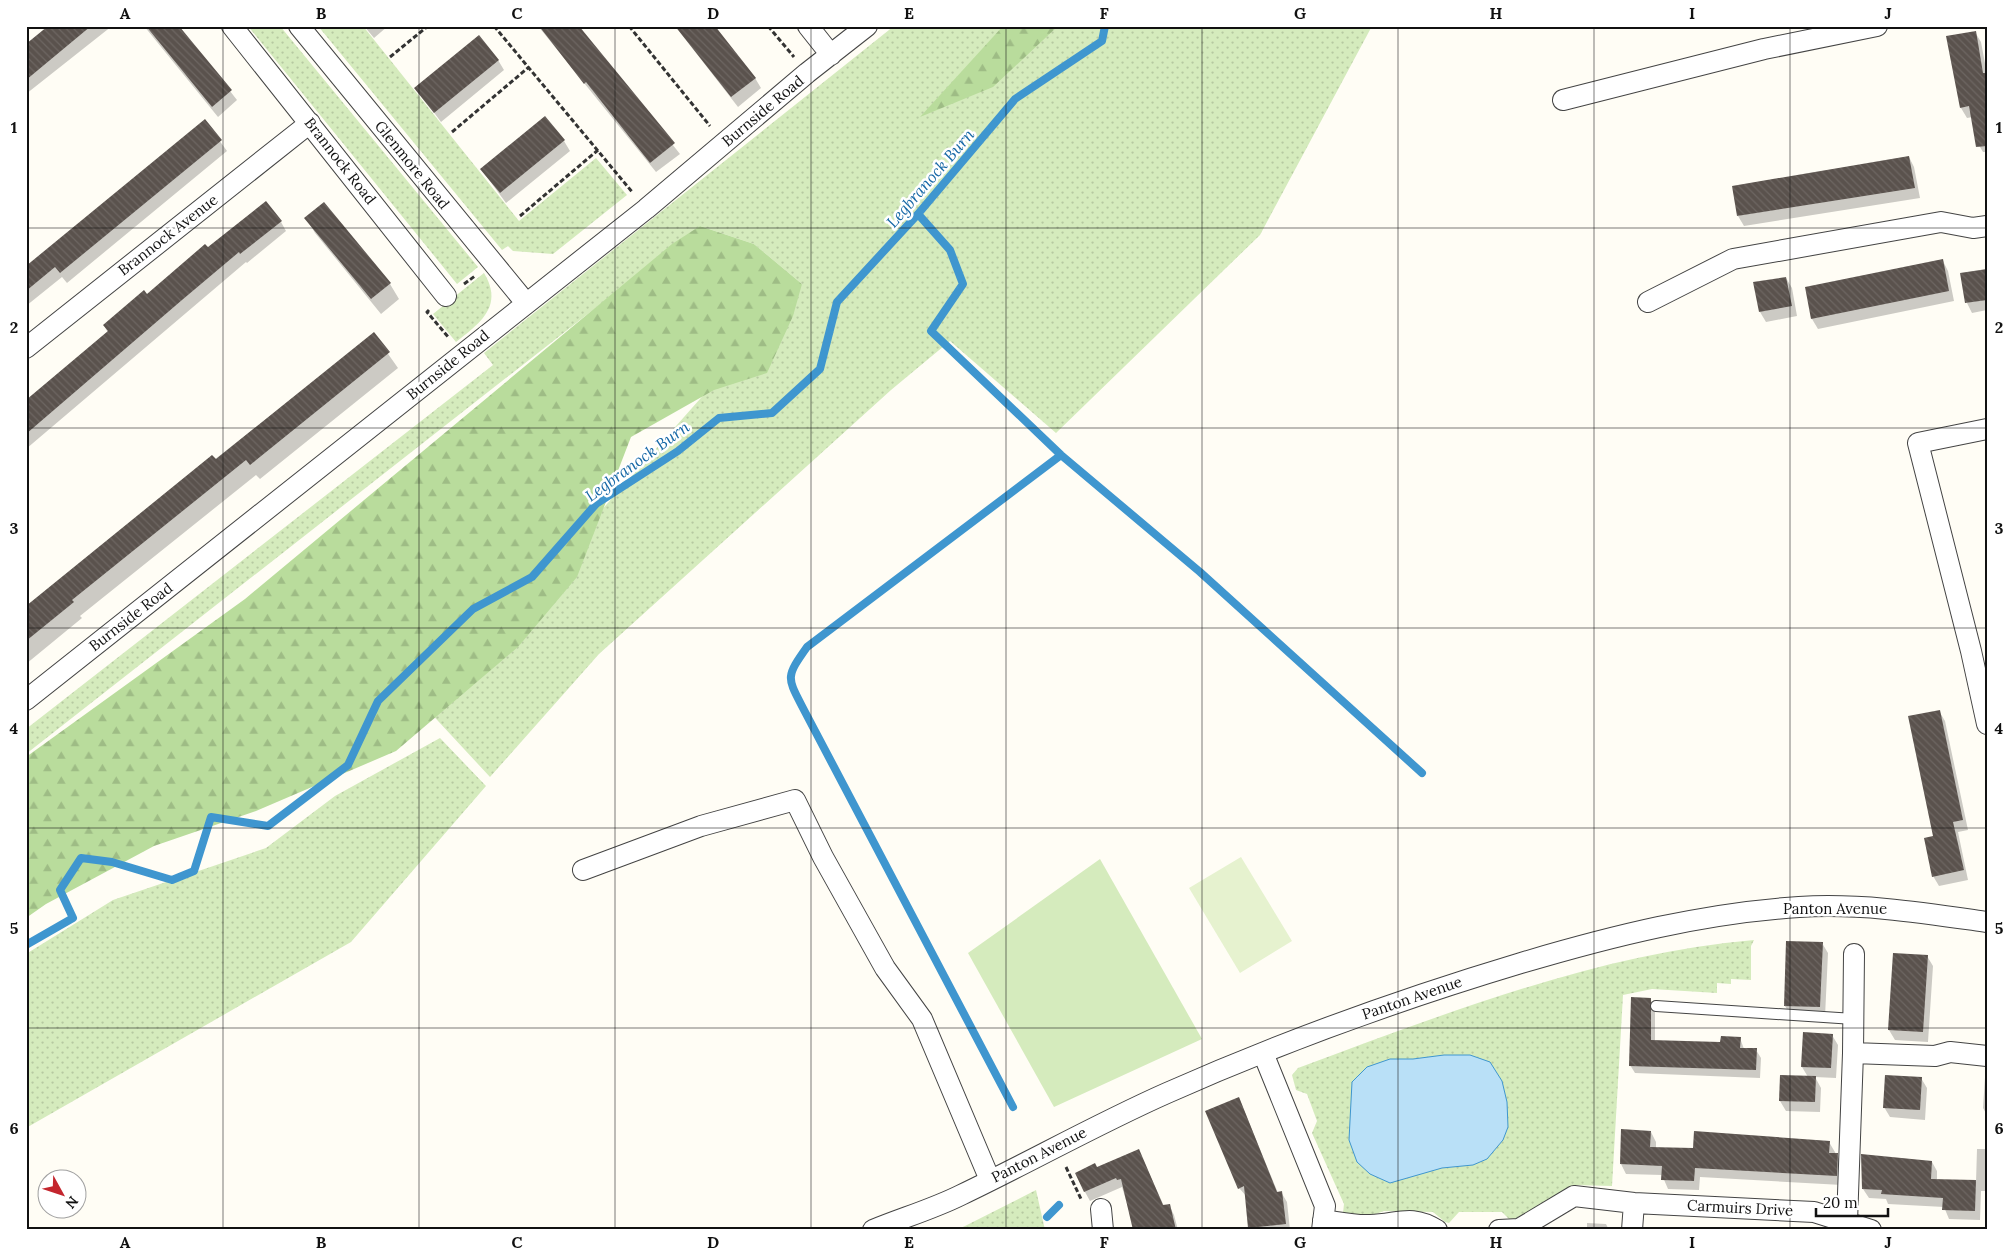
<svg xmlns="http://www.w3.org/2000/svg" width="2013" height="1256" viewBox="0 0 2013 1256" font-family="Lora,serif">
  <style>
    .grass { fill: url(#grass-dots) }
    .forest { fill: url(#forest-firs) }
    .park { fill: #d5ebbd }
    .pitch { fill: #e6f2cf }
    .water { fill: #b9e0f7; stroke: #3f96cf }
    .shadow { fill: #0003 }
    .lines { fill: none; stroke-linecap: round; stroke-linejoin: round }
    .stream { stroke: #3f96cf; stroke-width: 8 }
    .building { fill: url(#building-back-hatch) }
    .lane-casing { stroke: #444; stroke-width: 12 }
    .street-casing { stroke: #444; stroke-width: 22 }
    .path { stroke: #333; stroke-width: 3; stroke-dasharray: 5 2.5; stroke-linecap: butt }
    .lane { stroke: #fff; stroke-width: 10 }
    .street { stroke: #fff; stroke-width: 20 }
    .grid { fill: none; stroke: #111; stroke-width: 1; stroke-opacity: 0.55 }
    .labels { text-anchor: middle; stroke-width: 5; stroke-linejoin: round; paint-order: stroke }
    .street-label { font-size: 15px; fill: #111; stroke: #fff }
    .water-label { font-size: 16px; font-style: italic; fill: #1768a6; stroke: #fff }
    .neatline { fill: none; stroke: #111; stroke-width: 2 }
    .grid-label { font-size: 16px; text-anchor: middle; font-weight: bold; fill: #111 }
  </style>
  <defs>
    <pattern id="grass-dots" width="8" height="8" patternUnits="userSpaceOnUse" patternTransform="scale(1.25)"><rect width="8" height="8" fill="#d5ebbd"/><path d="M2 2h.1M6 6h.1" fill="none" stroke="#b6c8a1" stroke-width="1.8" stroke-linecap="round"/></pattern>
    <pattern id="forest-firs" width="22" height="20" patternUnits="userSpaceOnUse" patternTransform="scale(1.25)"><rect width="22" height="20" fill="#b9dc9c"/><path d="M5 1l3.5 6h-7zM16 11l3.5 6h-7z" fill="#9ebc85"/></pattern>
    <pattern id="building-back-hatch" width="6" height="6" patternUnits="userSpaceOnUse" patternTransform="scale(1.25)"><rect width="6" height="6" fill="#5a524d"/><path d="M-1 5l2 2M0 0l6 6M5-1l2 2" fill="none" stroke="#6d6662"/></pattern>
  </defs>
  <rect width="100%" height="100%" fill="#fffdf5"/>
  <!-- grass -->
  <path class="grass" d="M 248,26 L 280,26 L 478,267 L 457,284 Z
    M 318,26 L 363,26 L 519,221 L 596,158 L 627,195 L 553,254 L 513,251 L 508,246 L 502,250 Z
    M 894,26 L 1372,26 L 1260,235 L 1056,433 L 950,341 L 891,390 L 599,654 L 490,777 L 426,708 L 802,284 L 754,244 L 700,226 L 26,754 L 26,729 L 493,365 L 484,353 Z
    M 484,273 C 504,306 480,323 456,342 L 433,314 Z
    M 440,738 L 486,786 L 351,942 L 26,1128 L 26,954 L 113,900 L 266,848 L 335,796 Z
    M 1754,940 L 1751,946 L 1751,980 L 1731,979 L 1731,984 L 1717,983 L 1717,993 L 1652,989 L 1623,995 L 1612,1186 L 1575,1185 L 1511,1221 L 1502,1212 L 1459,1212 L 1449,1223 L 1445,1222 L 1433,1212 L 1384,1211 L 1367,1217 L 1343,1213 L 1344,1204 L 1312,1133 L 1317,1121 L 1307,1094 L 1296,1090 L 1292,1075 L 1298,1068 C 1444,1014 1599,953 1754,940 Z
    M 1036,1190 L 1045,1230 L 956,1230 L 965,1226 Z"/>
  <!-- forest -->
  <path class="forest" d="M 1003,26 L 1058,26 L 993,87 L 920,117 Z
    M 700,226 L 754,244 L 802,284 L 793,316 L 767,373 L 714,390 L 631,437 L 577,577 L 518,647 L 396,751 L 256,811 L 154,846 L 46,904 L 26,918 L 26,757 L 245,599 L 672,244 Z"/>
  <!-- park -->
  <path class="park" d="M 1100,859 L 1202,1039 L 1054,1107 L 968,953 Z"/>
  <!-- pitch -->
  <path class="pitch" d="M 1241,857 L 1292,941 L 1240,973 L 1189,888 Z"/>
  <!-- water -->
  <path class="water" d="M 1444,1055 L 1470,1055 L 1490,1062 L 1502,1081 L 1507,1102 L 1508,1127 L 1503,1140 L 1487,1159 L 1473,1165 L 1442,1168 L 1390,1183 L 1370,1174 L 1357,1162 L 1349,1140 L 1352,1082 L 1367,1067 L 1390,1059 L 1413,1059 Z"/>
  <!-- shadow -->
  <path class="shadow" d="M 53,26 L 112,26 L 26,94 L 26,48 Z
    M 144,26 L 179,26 L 237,100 L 218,117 Z
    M 364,26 L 388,26 L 374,38 Z
    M 538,26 L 578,26 L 680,154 L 656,172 Z
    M 675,26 L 755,78 L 761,88 L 738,107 Z
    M 1975,32 L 1981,42 L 1987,74 L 1987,152 L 1983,152 L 1977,142 L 1973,117 L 1967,118 L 1961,108 Z
    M 498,60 L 504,70 L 441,122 L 416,88 Z
    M 205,121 L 227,151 L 67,283 L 62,277 L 26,306 L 26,264 L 28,266 Z
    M 564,141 L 570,151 L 506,203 L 481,169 Z
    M 1909,157 L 1914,167 L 1920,198 L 1744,226 L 1738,216 Z
    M 324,203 L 390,284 L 399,299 L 381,314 L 315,233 L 306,218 Z
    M 281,222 L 286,231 L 247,263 L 246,262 L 26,449 L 26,402 L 108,333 L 104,325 L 147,296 Z
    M 1943,261 L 1948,271 L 1954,301 L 1818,329 L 1812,319 L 1806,288 Z
    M 1987,270 L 1987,310 L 1972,313 L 1967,303 L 1962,274 Z
    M 1786,278 L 1792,288 L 1797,316 L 1766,322 L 1760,312 Z
    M 374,334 L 398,368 L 260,479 L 256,475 L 80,616 L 82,618 L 26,664 L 26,608 Z
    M 1939,711 L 1945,721 L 1968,830 L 1958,832 L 1968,880 L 1939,886 L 1933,876 Z
    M 1822,943 L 1828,953 L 1825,1017 L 1791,1016 L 1785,1006 Z
    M 1927,956 L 1933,966 L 1928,1042 L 1895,1040 L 1889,1030 Z
    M 1650,999 L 1655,1007 L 1655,1041 L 1721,1043 L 1740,1038 L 1744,1049 L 1756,1050 L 1761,1058 L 1760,1078 L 1635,1073 L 1630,1065 Z
    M 1832,1035 L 1838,1045 L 1836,1078 L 1815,1077 L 1821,1088 L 1820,1112 L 1786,1111 L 1780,1101 L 1808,1077 L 1802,1067 Z
    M 1985,1077 L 1987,1077 L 1987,1115 L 1983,1108 Z
    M 1921,1078 L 1927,1088 L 1925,1120 L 1890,1117 L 1884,1107 Z
    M 1239,1098 L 1278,1193 L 1281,1192 L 1287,1202 L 1290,1230 L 1250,1230 L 1247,1197 L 1239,1188 Z
    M 1651,1132 L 1656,1142 L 1656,1148 L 1694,1150 L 1829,1142 L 1842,1164 L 1842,1185 L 1700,1177 L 1699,1190 L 1668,1189 L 1662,1175 L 1626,1174 L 1621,1164 Z
    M 1977,1149 L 1987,1149 L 1987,1191 L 1981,1191 L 1980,1220 L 1949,1219 L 1944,1207 L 1888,1204 L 1886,1199 L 1869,1198 L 1863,1189 L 1932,1162 L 1937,1171 L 1937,1180 L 1976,1182 Z
    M 1139,1151 L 1164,1206 L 1169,1205 L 1174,1215 L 1178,1230 L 1135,1230 L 1122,1187 L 1090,1201 L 1085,1192 L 1076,1173 L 1097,1168 Z
    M 1587,1223 L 1606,1224 L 1609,1230 L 1566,1230 L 1566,1228 L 1587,1229 Z"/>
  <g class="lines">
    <!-- stream -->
    <path class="stream" d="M 918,214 L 950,250 L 963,284 L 931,331 L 1061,455 L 1200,572 L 1422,773
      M 26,945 L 73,918 L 60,890 L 81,858 L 112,862 L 172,880 L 194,871 L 211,817 L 268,826 L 348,765 L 378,701 L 473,609 L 532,577 L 596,504 L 678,451 L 719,418 L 772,413 L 820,369 L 837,302 L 918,214 L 1015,99 L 1102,41 L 1105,26
      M 1013,1107 L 804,710 C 787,677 785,678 807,647 L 1061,455
      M 1047,1217 L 1059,1205"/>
  </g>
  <!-- building -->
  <path class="building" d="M 48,26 L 91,26 L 26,80 L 26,44 Z
    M 146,26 L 179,26 L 232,90 L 212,107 Z
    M 539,26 L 579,26 L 675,143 L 650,163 L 586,82 L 584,84 Z
    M 675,26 L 715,26 L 756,78 L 731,97 Z
    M 1976,31 L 1983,73 L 1987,73 L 1987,146 L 1976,147 L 1969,106 L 1960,108 L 1946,36 Z
    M 479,35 L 499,60 L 434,113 L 414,88 Z
    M 545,116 L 565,140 L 500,193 L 480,169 Z
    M 205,119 L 222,140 L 60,273 L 55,267 L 26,291 L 26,266 Z
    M 1909,156 L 1915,188 L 1737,216 L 1732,186 Z
    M 266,201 L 282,221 L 240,254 L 239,252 L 182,300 L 26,434 L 26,400 L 108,331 L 103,325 L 144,290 L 147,294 L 205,244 L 208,247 Z
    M 324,202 L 391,283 L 371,299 L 304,218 Z
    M 1943,259 L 1949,291 L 1811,319 L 1805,287 Z
    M 1987,269 L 1987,300 L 1965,303 L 1960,273 Z
    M 1786,277 L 1792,306 L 1759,312 L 1753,282 Z
    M 374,332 L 390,352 L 250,465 L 246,460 L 72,600 L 74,602 L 26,641 L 26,606 L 212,455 L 216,459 Z
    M 1940,710 L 1963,820 L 1953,822 L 1964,870 L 1932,877 L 1924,838 L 1933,836 L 1908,716 Z
    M 1786,941 L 1823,942 L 1820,1007 L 1784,1006 Z
    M 1893,953 L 1928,955 L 1923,1032 L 1888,1030 Z
    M 1631,997 L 1651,998 L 1651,1040 L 1720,1042 L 1721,1036 L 1741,1037 L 1740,1048 L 1757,1048 L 1756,1070 L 1629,1066 Z
    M 1803,1032 L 1833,1034 L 1831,1068 L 1801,1067 Z
    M 1780,1075 L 1816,1076 L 1815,1102 L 1779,1101 Z
    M 1885,1075 L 1922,1077 L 1920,1110 L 1883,1108 Z
    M 1239,1097 L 1277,1192 L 1282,1191 L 1286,1224 L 1248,1228 L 1244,1186 L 1238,1189 L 1205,1111 Z
    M 1621,1129 L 1651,1131 L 1650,1147 L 1693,1148 L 1694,1131 L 1830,1141 L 1829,1153 L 1838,1153 L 1837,1176 L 1695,1168 L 1694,1181 L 1661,1180 L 1662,1166 L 1620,1164 Z
    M 1139,1149 L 1163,1205 L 1170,1204 L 1176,1230 L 1133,1230 L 1121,1179 L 1117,1180 L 1116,1178 L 1084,1192 L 1075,1173 L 1095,1163 L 1097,1167 Z
    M 1861,1154 L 1932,1161 L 1931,1179 L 1976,1180 L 1975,1211 L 1942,1210 L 1943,1198 L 1881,1194 L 1882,1190 L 1862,1189 Z"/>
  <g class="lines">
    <!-- lane casing -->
    <g class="lane-casing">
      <path id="lane" d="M 1656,1006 L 1854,1019"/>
    </g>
    <!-- street casing -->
    <g class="street-casing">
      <path id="street" d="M 232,26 L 446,296
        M 299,26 L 526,303
        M 808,26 L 831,55
        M 1563,100 L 1764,49 L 1877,26
        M 1648,302 L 1733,259 L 1941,222 L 1973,228 L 1987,226
        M 26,348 L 310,123
        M 1987,429 L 1918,443 L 1971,651 L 1987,724
        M 26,700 L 646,209 L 807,73 L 867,26
        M 583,870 L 701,826 L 795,800 L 823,857 L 885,968 L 922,1019 L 990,1180
        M 1263,1053 L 1325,1206 L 1322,1230
        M 1853,1053 L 1854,954
        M 1101,1209 L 1103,1230
        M 1323,1220 C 1338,1222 1355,1226 1370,1225 C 1397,1225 1410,1213 1437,1230
        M 873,1230 C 902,1218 933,1209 961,1195 C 1030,1162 1097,1124 1167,1093 C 1282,1042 1401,999 1521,963 C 1612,936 1704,913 1799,907 C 1862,903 1924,913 1987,922
        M 1499,1230 L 1519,1229 L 1574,1196 L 1634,1203 L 1814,1212 L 1871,1230
        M 1632,1230 L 1634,1203
        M 1849,1230 L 1847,1222 L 1853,1053 L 1935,1056 L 1950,1052 L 1987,1056"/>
    </g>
    <!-- path -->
    <path class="path" d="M 494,26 L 633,193
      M 629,26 L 710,126
      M 768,26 L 794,57
      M 390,57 L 428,26
      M 452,132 L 529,67
      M 520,216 L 598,150
      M 464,284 L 475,276
      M 429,310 L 427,312 L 449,338
      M 1066,1167 L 1081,1199"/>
    <!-- lane -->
    <use href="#lane" class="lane"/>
    <!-- street -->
    <use href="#street" class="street"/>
  </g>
  <!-- grid -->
  <path class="grid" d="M 223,26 L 223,1230M 419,26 L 419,1230M 615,26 L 615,1230M 811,26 L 811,1230M 1006,26 L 1006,1230M 1202,26 L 1202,1230M 1398,26 L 1398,1230M 1594,26 L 1594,1230M 1790,26 L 1790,1230M 26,228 L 1987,228M 26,428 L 1987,428M 26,628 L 1987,628M 26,828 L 1987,828M 26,1028 L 1987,1028"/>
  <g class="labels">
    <!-- street labels -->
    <g class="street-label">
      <text transform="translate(763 111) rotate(-40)" y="5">Burnside Road</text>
      <text transform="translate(340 161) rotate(52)" y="5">Brannock Road</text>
      <text transform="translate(412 165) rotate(51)" y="5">Glenmore Road</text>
      <text transform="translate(168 235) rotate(-38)" y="5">Brannock Avenue</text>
      <text transform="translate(448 365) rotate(-39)" y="5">Burnside Road</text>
      <text transform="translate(131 617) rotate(-38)" y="5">Burnside Road</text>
      <text x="1835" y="914">Panton Avenue</text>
      <text transform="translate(1412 998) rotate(-19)" y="5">Panton Avenue</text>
      <text transform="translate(1039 1155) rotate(-27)" y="5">Panton Avenue</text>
      <text transform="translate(1740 1208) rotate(3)" y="5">Carmuirs Drive</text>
    </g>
    <!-- water labels -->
    <g class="water-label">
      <text transform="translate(930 178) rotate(-49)" y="6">Legbranock Burn</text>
      <text transform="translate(637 461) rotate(-36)" y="6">Legbranock Burn</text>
    </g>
  </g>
  <!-- border -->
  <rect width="2013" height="1256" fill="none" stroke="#ffffff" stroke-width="55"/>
  <!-- north arrow -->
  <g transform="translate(62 1194) rotate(130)"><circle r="24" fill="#ffffff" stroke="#a0a0a0"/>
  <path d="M0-4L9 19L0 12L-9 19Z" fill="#c4262e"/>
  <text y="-8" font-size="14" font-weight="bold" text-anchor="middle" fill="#111111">N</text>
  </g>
  <!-- scale -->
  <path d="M1816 1208v8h72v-8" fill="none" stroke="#111111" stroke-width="2.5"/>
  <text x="1823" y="1208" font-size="15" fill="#111111" stroke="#ffffff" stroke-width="4" paint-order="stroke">20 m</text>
  <rect x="28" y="28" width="1958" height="1200" class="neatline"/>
  <g class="grid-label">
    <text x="125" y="19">A</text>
    <text x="321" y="19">B</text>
    <text x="517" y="19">C</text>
    <text x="713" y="19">D</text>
    <text x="909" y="19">E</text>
    <text x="1104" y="19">F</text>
    <text x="1300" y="19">G</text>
    <text x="1496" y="19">H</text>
    <text x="1692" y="19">I</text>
    <text x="1888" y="19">J</text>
    <text x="14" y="133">1</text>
    <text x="1999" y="133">1</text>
    <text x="14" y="333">2</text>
    <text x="1999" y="333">2</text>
    <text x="14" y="534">3</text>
    <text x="1999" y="534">3</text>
    <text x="14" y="734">4</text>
    <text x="1999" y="734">4</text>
    <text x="14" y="934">5</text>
    <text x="1999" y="934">5</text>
    <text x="14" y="1134">6</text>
    <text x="1999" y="1134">6</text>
    <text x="125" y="1248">A</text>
    <text x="321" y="1248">B</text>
    <text x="517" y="1248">C</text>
    <text x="713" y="1248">D</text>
    <text x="909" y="1248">E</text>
    <text x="1104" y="1248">F</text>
    <text x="1300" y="1248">G</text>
    <text x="1496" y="1248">H</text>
    <text x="1692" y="1248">I</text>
    <text x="1888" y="1248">J</text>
  </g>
</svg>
